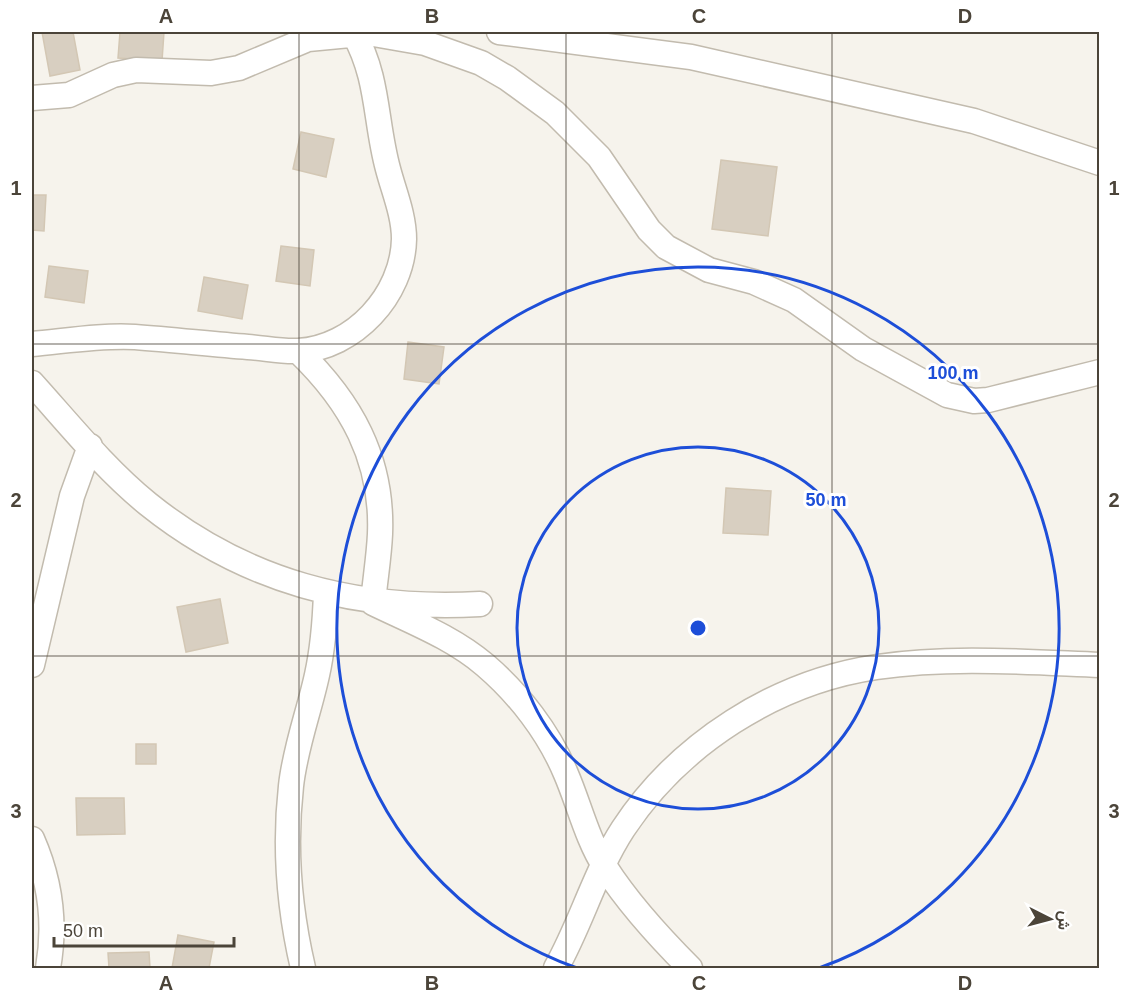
<svg xmlns="http://www.w3.org/2000/svg" width="1131" height="1000" viewBox="0 0 1131 1000" font-family="Helvetica,Vazirmatn,sans-serif">
  <style>
    .building { fill: #d8cfc1; stroke: #d3c7b4; stroke-width: 1.5 }
    .lines { fill: none; stroke-linecap: round; stroke-linejoin: round }
    .minor-casing { stroke: #c2bbae; stroke-width: 27 }
    .minor { stroke: #fff; stroke-width: 24 }
    .grid { fill: none; stroke: #4b4439; stroke-width: 1.5; stroke-opacity: 0.55 }
    .ring { fill: none; stroke: #1d4ed8; stroke-width: 3 }
    .centre { fill: #1d4ed8; stroke: #fff; stroke-width: 3 }
    .ring-label { font-size: 18px; text-anchor: middle; font-weight: bold; fill: #1d4ed8; stroke: #fff; stroke-width: 6; stroke-linejoin: round; paint-order: stroke }
    .neatline { fill: none; stroke: #4b4439; stroke-width: 2 }
    .grid-label { font-size: 20px; text-anchor: middle; font-weight: bold; fill: #4b4439 }
  </style>
  <rect width="100%" height="100%" fill="#f6f3ec"/>
  <!-- building -->
  <path class="building" d="M 42,32 L 73,32 L 80,70 L 50,76 Z
    M 120,32 L 164,32 L 162,61 L 118,58 Z
    M 301,132 L 334,139 L 326,177 L 293,169 Z
    M 721,160 L 777,167 L 768,236 L 712,229 Z
    M 32,195 L 46,195 L 44,231 L 32,230 Z
    M 281,246 L 314,250 L 310,286 L 276,281 Z
    M 49,266 L 88,271 L 84,303 L 45,297 Z
    M 204,277 L 248,285 L 242,319 L 198,311 Z
    M 408,342 L 444,347 L 439,384 L 404,379 Z
    M 726,488 L 771,491 L 768,535 L 723,533 Z
    M 220,599 L 228,643 L 186,652 L 177,607 Z
    M 136,744 L 156,744 L 156,764 L 136,764 Z
    M 76,798 L 124,798 L 125,834 L 77,835 Z
    M 178,935 L 214,942 L 209,968 L 172,968 Z
    M 149,952 L 150,968 L 109,968 L 108,953 Z"/>
  <g class="lines">
    <!-- minor casing -->
    <g class="minor-casing">
      <path id="minor" d="M 362,32 L 425,43 L 481,63 L 507,78 L 555,113 L 599,157 L 649,230 L 666,247 L 709,270 L 754,282 L 794,300 L 863,349 L 947,395 L 974,401 L 988,400 L 1100,372
        M 499,32 L 691,57 L 974,121 L 1100,163
        M 32,98 L 69,95 L 113,75 L 136,70 L 211,73 L 239,68 L 308,39 L 371,33
        M 32,344 C 66,341 101,335 135,337 C 173,340 211,344 248,347 C 264,348 282,352 298,351 C 354,348 403,295 404,239 C 404,215 394,192 388,169 C 375,122 379,78 354,34
        M 298,351 C 351,402 383,459 380,534 C 379,557 375,580 373,603 C 412,622 452,637 485,665 C 519,694 549,733 566,774 C 579,804 587,839 605,867 C 628,903 660,938 690,968
        M 32,383 C 69,424 105,469 148,504 C 245,582 356,611 480,604
        M 32,665 L 72,496 L 90,446
        M 32,839 C 51,882 56,923 48,968
        M 303,968 C 289,908 284,848 291,786 C 295,748 309,712 317,675 C 323,648 325,621 326,593
        M 556,968 C 581,924 595,872 623,829 C 679,744 775,682 877,667 C 950,656 1026,662 1100,665"/>
    </g>
    <!-- minor -->
    <use href="#minor" class="minor"/>
  </g>
  <!-- grid -->
  <path class="grid" d="M 299,32 L 299,968M 566,32 L 566,968M 832,32 L 832,968M 32,344 L 1100,344M 32,656 L 1100,656"/>
  <!-- distance rings -->
  <g class="ring">
    <circle cx="698" cy="628" r="181"/>
    <path d="M577 968A361 361 0 1 1 819 968"/>
  </g>
  <circle cx="698" cy="628" r="9" class="centre"/>
  <g class="ring-label">
    <text x="953" y="379">100 m</text>
    <text x="826" y="506">50 m</text>
  </g>
  <!-- border -->
  <rect width="1131" height="1000" fill="none" stroke="#ffffff" stroke-width="66"/>
  <!-- north arrow -->
  <g transform="translate(1050 919) rotate(96)" stroke="#ffffff" stroke-width="4.5" paint-order="stroke">
  <path d="M0-4.5L10 22L0 15L-10 22Z" fill="#4b4439"/>
  <text y="-9" font-size="16" font-weight="bold" text-anchor="middle" fill="#4b4439">ش</text>
  </g>
  <!-- scale -->
  <path d="M54 937v9h180v-9" fill="none" stroke="#4b4439" stroke-width="3"/>
  <text x="63" y="937" font-size="18" fill="#4b4439" stroke="#ffffff" stroke-width="4.5" paint-order="stroke">50 m</text>
  <rect x="33" y="33" width="1065" height="934" class="neatline"/>
  <g class="grid-label">
    <text x="166" y="23">A</text>
    <text x="432" y="23">B</text>
    <text x="699" y="23">C</text>
    <text x="965" y="23">D</text>
    <text x="16" y="195">1</text>
    <text x="1114" y="195">1</text>
    <text x="16" y="507">2</text>
    <text x="1114" y="507">2</text>
    <text x="16" y="818">3</text>
    <text x="1114" y="818">3</text>
    <text x="166" y="990">A</text>
    <text x="432" y="990">B</text>
    <text x="699" y="990">C</text>
    <text x="965" y="990">D</text>
  </g>
</svg>
